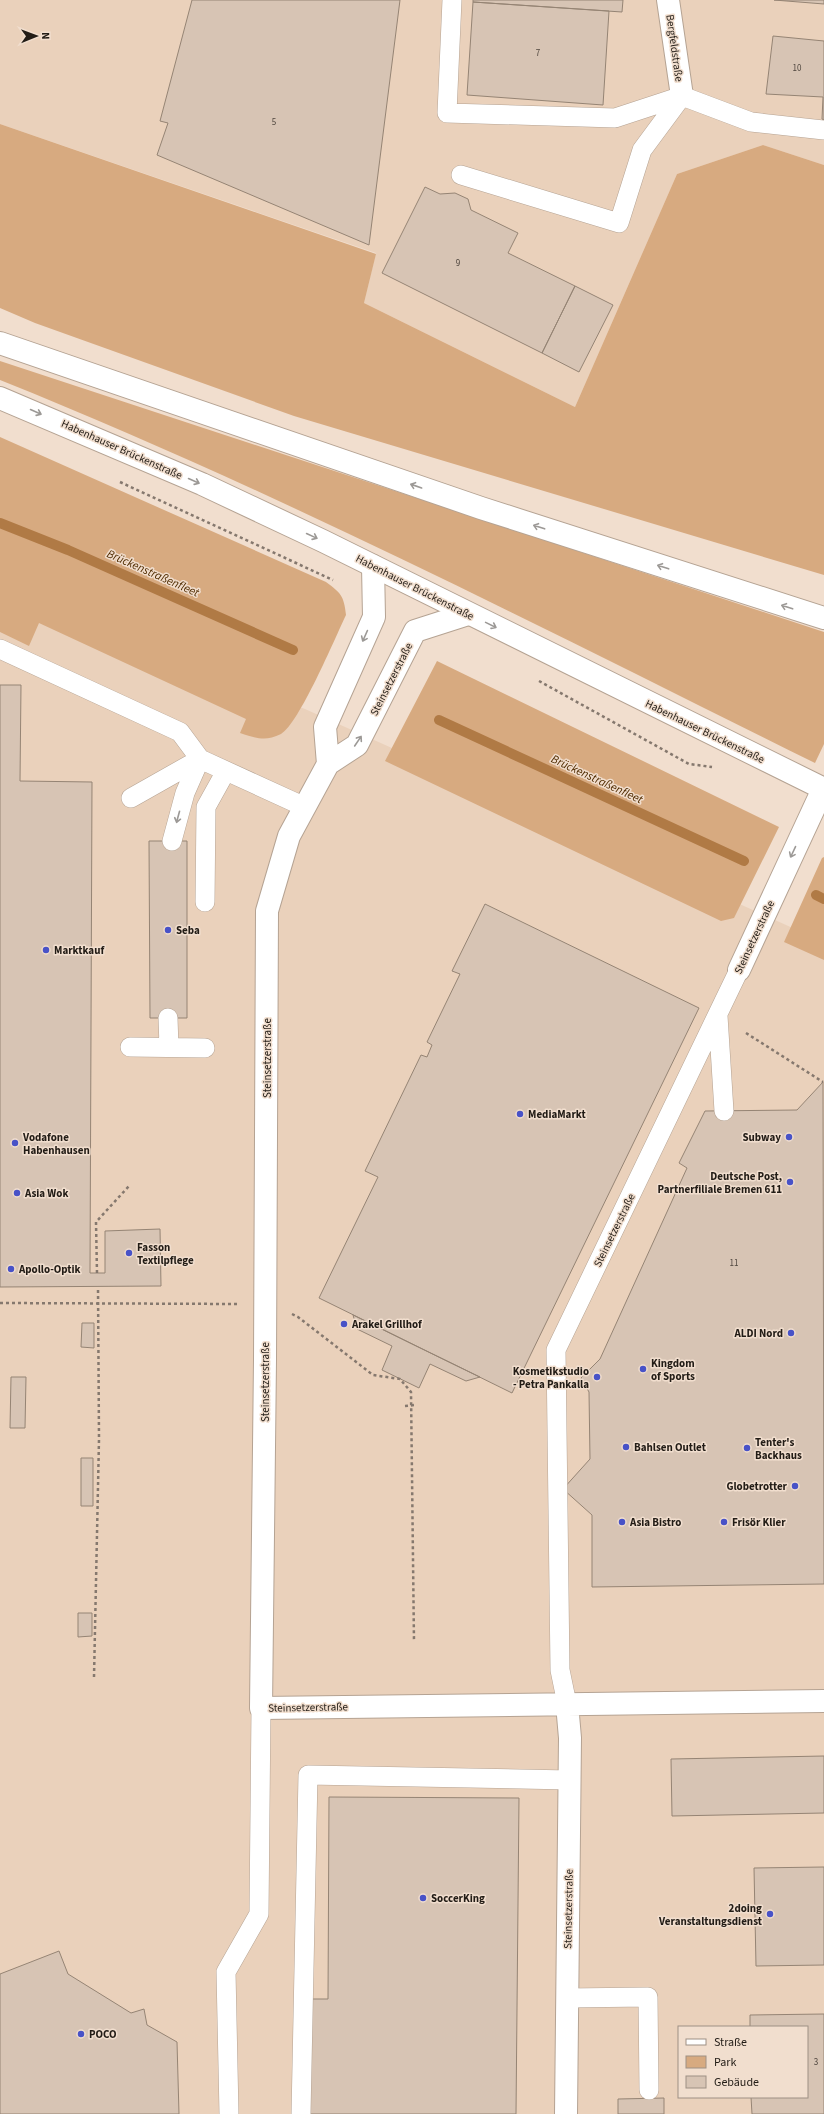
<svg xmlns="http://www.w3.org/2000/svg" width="824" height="2114" viewBox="0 0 824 2114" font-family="'Source Sans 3',sans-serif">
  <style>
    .built { fill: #ead1bb; fill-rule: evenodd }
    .green { fill: #d7aa80 }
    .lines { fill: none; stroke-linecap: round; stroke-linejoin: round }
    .stream { stroke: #b07a45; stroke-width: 10 }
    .building { fill: #d7c4b4; stroke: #958474 }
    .service-casing { stroke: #b5a393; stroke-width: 20 }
    .minor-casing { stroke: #b5a393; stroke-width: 24 }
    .primary-casing { stroke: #b5a393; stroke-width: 24 }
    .path { stroke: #85786e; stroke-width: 2.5; stroke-dasharray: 3 3; stroke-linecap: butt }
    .service { stroke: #fff; stroke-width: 19 }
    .minor { stroke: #fff; stroke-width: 22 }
    .primary { stroke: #fff; stroke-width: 22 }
    .oneway { stroke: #9c9996 }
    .poi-dot { fill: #4852c7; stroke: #f1dece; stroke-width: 1.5 }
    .labels { text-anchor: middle; stroke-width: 3; stroke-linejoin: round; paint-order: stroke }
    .number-label { font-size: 9px; fill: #4f463e }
    .street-label { font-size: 11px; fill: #221c16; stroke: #f1dece }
    .poi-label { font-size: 11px; font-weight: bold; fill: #221c16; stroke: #f1dece; text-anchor: start }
    .water-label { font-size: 12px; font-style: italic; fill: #502c00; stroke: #f1dece }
  </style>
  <rect width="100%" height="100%" fill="#f1dece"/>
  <!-- built -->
  <path class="built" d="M 0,0 L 824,0 L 824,165 L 763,145 L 677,174 L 575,407 L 364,303 L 376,253 L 0,124 Z
    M 0,592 L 305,709 L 824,942 L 824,2114 L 0,2114 ZM 679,2027 L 807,2027 L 807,2097 L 679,2097 Z"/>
  <!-- green -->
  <path class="green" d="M 0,124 L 376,254 L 364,303 L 575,407 L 677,174 L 763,145 L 824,165 L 824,575 L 294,416 L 35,323 L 0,308 Z
    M 0,361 L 824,632 L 824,744 L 815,763 C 546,630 279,492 0,380 Z
    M 0,437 L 326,582 C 341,593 344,596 346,615 C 335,638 299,724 281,734 C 265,742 256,738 240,733 L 246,719 L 39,623 L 29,646 L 0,632 Z
    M 437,661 L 779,827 L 734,918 L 721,921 L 385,761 Z
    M 824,857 L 824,960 L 784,942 L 822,858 Z"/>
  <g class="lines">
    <!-- stream -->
    <path class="stream" d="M 0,523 L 68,550 L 293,650
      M 439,720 L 744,861
      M 816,895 L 824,899"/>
  </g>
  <!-- building -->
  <path class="building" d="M 192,0 L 400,0 L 369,245 L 157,155 L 168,123 L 160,121 Z
    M 473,0 L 623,0 L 622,12 L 473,2 Z
    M 774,0 L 824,0 L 824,4 Z
    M 473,2 L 609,11 L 603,105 L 467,95 Z
    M 773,36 L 824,41 L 824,120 L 822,119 L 823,97 L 766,94 Z
    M 425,187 L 440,194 L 455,193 L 468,199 L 471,210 L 518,233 L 508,253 L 575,286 L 542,353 L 382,273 Z
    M 575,286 L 613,305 L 579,372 L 542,353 Z
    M 0,685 L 21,685 L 20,781 L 92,782 L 90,1273 L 105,1273 L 105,1231 L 160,1229 L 161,1286 L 0,1287 Z
    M 149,841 L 187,841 L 187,1018 L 150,1018 Z
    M 485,904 L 699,1008 L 512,1393 L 319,1298 L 378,1177 L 365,1171 L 421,1055 L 427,1057 L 432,1045 L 427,1042 L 460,974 L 452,971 Z
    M 823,1082 L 824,1584 L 592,1587 L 592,1515 L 563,1489 L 590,1459 L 589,1392 L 581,1378 L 600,1359 L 687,1168 L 679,1163 L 705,1111 L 797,1110 Z
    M 353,1315 L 416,1346 L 480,1377 L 466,1381 L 430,1364 L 419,1388 L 382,1370 L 392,1346 L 357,1329 Z
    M 82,1323 L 94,1323 L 94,1348 L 81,1347 Z
    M 11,1377 L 26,1377 L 25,1428 L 10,1428 Z
    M 81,1458 L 93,1458 L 93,1506 L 81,1506 Z
    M 78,1613 L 92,1613 L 92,1636 L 78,1637 Z
    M 824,1756 L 824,1813 L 672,1816 L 671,1759 Z
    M 329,1797 L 519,1798 L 516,2114 L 310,2114 L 310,1999 L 328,1999 Z
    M 824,1867 L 824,1965 L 756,1966 L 754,1868 Z
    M 59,1951 L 68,1974 L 131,2013 L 144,2009 L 147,2025 L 177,2042 L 179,2114 L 0,2114 L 0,1974 Z
    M 824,2014 L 824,2114 L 752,2114 L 751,2097 L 807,2097 L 807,2027 L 750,2027 L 750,2015 Z
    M 664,2098 L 664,2114 L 618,2114 L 618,2099 Z"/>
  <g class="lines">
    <!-- service casing -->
    <g class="service-casing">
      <path id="service" d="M 452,0 L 447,113 L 615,118 L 682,96 L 751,122 L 824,130
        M 461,175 L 619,223 L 642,150 L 682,96
        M 0,649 L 180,732 L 200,759 L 305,807
        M 131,798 L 200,759
        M 172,841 L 185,793 L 200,759
        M 205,902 L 206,807 L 226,771
        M 718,1016 L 724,1111
        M 168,1018 L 169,1047
        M 130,1047 L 205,1048
        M 567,1704 L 560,1670 L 556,1350 L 739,970
        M 567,1998 L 648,1997 L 649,2090
        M 229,2114 L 226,1972 L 259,1914 L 261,1708
        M 301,2114 L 308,1775 L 570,1780"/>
    </g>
    <!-- minor casing -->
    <g class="minor-casing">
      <path id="minor" d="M 668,0 L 682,96
        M 468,614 L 415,631 L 357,745 L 328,764 L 289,836 L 267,911 L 265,1360 L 261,1708 L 824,1701
        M 328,764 L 325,727 L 374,617 L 373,566
        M 739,970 L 823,789
        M 566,2114 L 570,1738 L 567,1704"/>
    </g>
    <!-- primary casing -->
    <g class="primary-casing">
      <path id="primary" d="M 0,343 L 481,508 L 824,618
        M 0,398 L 202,484 L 323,541 L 824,789"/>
    </g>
    <!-- path -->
    <path class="path" d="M 120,482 L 333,580
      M 539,681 L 689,764 L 712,767
      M 746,1033 L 823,1082
      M 97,1273 L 96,1222 L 129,1186
      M 0,1303 L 237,1304
      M 292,1314 L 298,1317 L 373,1375 L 400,1379 L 411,1392 L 414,1642
      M 405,1406 L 415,1405
      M 94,1677 L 99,1439 L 98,1287"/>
    <!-- service -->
    <use href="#service" class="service"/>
    <!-- minor -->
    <use href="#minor" class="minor"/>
    <!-- primary -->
    <use href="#primary" class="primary"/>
  </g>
  <!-- one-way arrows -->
  <defs><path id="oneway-shaft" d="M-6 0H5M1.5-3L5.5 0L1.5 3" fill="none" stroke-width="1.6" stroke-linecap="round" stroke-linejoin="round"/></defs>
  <g class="oneway">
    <use href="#oneway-shaft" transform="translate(36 412) rotate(24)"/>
    <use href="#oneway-shaft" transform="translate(194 481) rotate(24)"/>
    <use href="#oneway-shaft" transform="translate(416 486) rotate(-161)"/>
    <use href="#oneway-shaft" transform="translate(539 527) rotate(-162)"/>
    <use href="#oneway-shaft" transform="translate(312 536) rotate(25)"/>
    <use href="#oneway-shaft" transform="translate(663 567) rotate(-162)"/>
    <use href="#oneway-shaft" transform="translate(787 607) rotate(-162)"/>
    <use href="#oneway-shaft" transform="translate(491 625) rotate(26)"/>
    <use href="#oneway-shaft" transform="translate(365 636) rotate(114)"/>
    <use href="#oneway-shaft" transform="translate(358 741) rotate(-56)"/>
    <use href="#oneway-shaft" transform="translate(178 817) rotate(105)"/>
    <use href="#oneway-shaft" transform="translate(793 852) rotate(115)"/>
  </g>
  <!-- markers -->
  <g class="poi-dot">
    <circle cx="168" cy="930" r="4"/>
    <circle cx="46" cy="950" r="4"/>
    <circle cx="520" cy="1114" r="4"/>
    <circle cx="789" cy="1137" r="4"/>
    <circle cx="15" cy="1143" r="4"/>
    <circle cx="790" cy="1182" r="4"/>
    <circle cx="17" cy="1193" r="4"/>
    <circle cx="129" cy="1253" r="4"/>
    <circle cx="11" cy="1269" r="4"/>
    <circle cx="344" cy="1324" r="4"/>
    <circle cx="791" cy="1333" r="4"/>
    <circle cx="643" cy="1369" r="4"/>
    <circle cx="597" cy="1377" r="4"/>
    <circle cx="626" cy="1447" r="4"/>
    <circle cx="747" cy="1448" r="4"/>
    <circle cx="795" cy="1486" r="4"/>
    <circle cx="622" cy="1522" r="4"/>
    <circle cx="724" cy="1522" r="4"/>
    <circle cx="423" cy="1898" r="4"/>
    <circle cx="770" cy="1914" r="4"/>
    <circle cx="81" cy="2034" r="4"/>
  </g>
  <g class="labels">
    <!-- number labels -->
    <g class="number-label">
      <text x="538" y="56">7</text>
      <text x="797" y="71">10</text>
      <text x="274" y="125">5</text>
      <text x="458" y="266">9</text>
      <text x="734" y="1266">11</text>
      <text x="816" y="2065">3</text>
    </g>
    <!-- street labels -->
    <g class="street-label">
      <text transform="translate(675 48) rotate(82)" y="4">Bergfeldstraße</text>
      <text transform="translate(122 449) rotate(24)" y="4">Habenhauser Brückenstraße</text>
      <text transform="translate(415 587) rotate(27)" y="4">Habenhauser Brückenstraße</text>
      <text transform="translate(391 679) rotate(-63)" y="4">Steinsetzerstraße</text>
      <text transform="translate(705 731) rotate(26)" y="4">Habenhauser Brückenstraße</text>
      <text transform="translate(754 937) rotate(-65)" y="4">Steinsetzerstraße</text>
      <text transform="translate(267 1058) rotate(-90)" y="4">Steinsetzerstraße</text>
      <text transform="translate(614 1230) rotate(-64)" y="4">Steinsetzerstraße</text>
      <text transform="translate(265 1382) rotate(-90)" y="4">Steinsetzerstraße</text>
      <text transform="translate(308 1707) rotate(-1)" y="4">Steinsetzerstraße</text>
      <text transform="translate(568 1909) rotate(-89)" y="4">Steinsetzerstraße</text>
    </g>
    <!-- poi labels -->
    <g class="poi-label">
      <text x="176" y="934">Seba</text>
      <text x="54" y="954">Marktkauf</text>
      <text x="528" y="1118">MediaMarkt</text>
      <text x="23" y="1141">Vodafone<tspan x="23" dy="13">Habenhausen</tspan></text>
      <text x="781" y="1141" text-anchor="end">Subway</text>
      <text x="782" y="1180" text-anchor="end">Deutsche Post,<tspan x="782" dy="13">Partnerfiliale Bremen 611</tspan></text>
      <text x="25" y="1197">Asia Wok</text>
      <text x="137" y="1251">Fasson<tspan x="137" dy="13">Textilpflege</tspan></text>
      <text x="19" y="1273">Apollo-Optik</text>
      <text x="352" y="1328">Arakel Grillhof</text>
      <text x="783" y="1337" text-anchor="end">ALDI Nord</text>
      <text x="651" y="1367">Kingdom<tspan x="651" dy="13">of Sports</tspan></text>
      <text x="589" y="1375" text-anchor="end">Kosmetikstudio<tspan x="589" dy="13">- Petra Pankalla</tspan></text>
      <text x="755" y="1446">Tenter's<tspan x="755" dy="13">Backhaus</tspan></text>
      <text x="634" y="1451">Bahlsen Outlet</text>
      <text x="787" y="1490" text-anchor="end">Globetrotter</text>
      <text x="630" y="1526">Asia Bistro</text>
      <text x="732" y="1526">Frisör Klier</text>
      <text x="431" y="1902">SoccerKing</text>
      <text x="762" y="1912" text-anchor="end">2doing<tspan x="762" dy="13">Veranstaltungsdienst</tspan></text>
      <text x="89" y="2038">POCO</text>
    </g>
    <!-- water labels -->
    <g class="water-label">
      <text transform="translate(153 573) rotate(24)" y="4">Brückenstraßenfleet</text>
      <text transform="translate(597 779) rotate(25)" y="4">Brückenstraßenfleet</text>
    </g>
  </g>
  <!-- legend -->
  <rect x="678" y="2026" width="130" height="72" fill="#f1dece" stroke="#9e9084"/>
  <rect x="686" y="2039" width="20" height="6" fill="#ffffff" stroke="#9e9084"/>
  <text x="714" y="2046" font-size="12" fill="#221c16">Straße</text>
  <rect x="686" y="2056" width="20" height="12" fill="#d7aa80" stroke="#9e9084"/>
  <text x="714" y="2066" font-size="12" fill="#221c16">Park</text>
  <rect x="686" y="2076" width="20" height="12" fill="#d7c4b4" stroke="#9e9084"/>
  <text x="714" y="2086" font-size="12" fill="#221c16">Gebäude</text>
  <!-- north arrow -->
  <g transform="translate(36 36) rotate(89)" stroke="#f1dece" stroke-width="3" paint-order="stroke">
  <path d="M0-3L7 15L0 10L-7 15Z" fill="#221c16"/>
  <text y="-6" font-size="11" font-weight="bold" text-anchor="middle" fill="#221c16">N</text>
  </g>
</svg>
